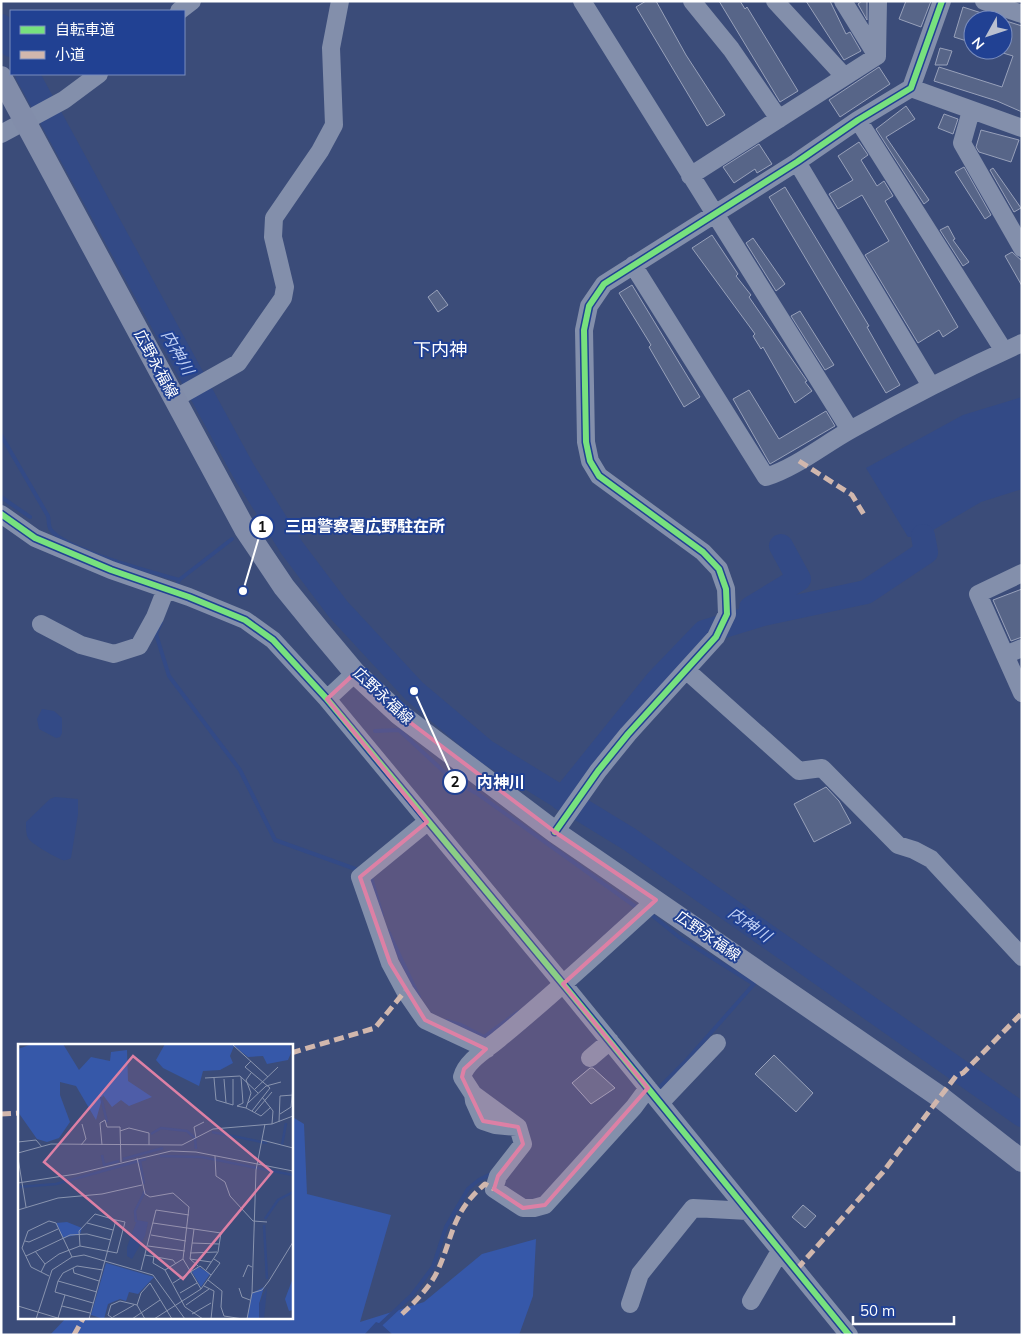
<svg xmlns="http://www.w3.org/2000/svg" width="1023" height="1336" viewBox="0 0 1023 1336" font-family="Mulish,'Noto Sans JP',sans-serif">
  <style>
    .green { fill: #3658a9 }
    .water { fill: #334a86 }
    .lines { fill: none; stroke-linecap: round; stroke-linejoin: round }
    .stream { stroke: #334a86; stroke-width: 4 }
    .river { stroke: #334a86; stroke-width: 24 }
    .building { fill: #576588; stroke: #98a1ba }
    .minor { stroke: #838fab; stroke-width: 18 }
    .major { stroke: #828daa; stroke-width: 22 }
    .quiet { stroke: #d1b7ad; stroke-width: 5; stroke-dasharray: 10 5; stroke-linecap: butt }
    .cycleway-casing { stroke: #214193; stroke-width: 9 }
    .cycleway { stroke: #77e17e; stroke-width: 6 }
    .marked { fill: #dd80a5; fill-opacity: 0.2; stroke: #dd80a5; stroke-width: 4; stroke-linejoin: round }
    .labels { text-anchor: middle; stroke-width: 4; stroke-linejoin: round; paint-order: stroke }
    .street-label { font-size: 15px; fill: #fff; stroke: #214193 }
    .water-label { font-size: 16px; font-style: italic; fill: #c0d0f4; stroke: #214193 }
    .quarter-label { font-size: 18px; fill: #fff; stroke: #214193 }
    .inset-river { fill: none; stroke: #334a86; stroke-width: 2.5 }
    .inset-road { fill: none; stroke: #8994af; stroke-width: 1 }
    .view { fill: #dd80a5; fill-opacity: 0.15; stroke: #dd80a5; stroke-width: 2.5 }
    .inset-edge { fill: none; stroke: #fff; stroke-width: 2.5 }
    .leader { fill: none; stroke: #fff; stroke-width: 2 }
    .callout-dot { fill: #fff; stroke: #214193; stroke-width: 2 }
    .mark-label { font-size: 15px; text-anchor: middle; font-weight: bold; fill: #111 }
    .callout-label { font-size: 16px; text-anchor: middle; font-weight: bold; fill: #fff; stroke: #214193; stroke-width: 4; stroke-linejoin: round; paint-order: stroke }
  </style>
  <rect width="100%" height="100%" fill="#3b4c79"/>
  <!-- green -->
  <path class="green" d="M 291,1116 L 304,1124 L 307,1194 L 391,1215 L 360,1322 L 424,1302 L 482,1254 L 536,1239 L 533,1296 L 519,1335 L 50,1335 L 67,1317 L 291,1317 Z"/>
  <!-- water -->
  <path class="water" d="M 1022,397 L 1022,489 L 981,502 L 923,536 L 908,537 L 866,468 L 963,415 Z
    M 42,709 L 54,711 L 62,718 L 62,733 L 60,737 L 56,738 L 39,729 L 37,719 Z
    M 55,797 L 78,799 L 78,814 L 71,858 C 69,859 65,861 63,860 C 58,859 30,843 28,838 C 26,834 26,827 26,822 L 50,799 Z
    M 376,1322 L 381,1324 L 393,1335 L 364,1335 Z"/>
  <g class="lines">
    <!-- stream -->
    <path class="stream" d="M 1,435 L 48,516 C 49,520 48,526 51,530 C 65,550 153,572 179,580
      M 1,497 L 30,517
      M 176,587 L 179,580 L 232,539
      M 161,623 L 156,634 L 169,676 L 240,770 L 275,840 L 361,871
      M 375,731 L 399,730 L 454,781 L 478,794 L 639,909
      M 370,874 L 382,915
      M 648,912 L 679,937 L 754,984 L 685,1062 L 656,1091
      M 388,931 L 419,997
      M 447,1021 L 461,1025 L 484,1037 L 518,1012
      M 381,1324 L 412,1295 L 433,1267 L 446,1227 L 468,1189 L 479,1180 L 493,1173"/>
    <!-- river -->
    <path class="river" d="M 1,26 L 11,45
      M 27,74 L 243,470 L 292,548 L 338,609 L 414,691 L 485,751 L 629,839 L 1022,1115
      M 750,615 L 751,608 L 799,579 L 781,546
      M 562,799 L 657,681 L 704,632 L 763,614 L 866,592 L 926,552 L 923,536"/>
  </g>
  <!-- building -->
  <path class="building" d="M 646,1 L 656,1 L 686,55 L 725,115 L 707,126 L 636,7 Z
    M 719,1 L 740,1 L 745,9 L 747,7 L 798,91 L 780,102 Z
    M 806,1 L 830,1 L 846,34 L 850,32 L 861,51 L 844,60 Z
    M 862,1 L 867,1 L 867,20 L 858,4 Z
    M 906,1 L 931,1 L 921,27 L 899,19 Z
    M 963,7 L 997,18 L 996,20 L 973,20 L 973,43 L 954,37 Z
    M 1003,20 L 1022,26 L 1022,112 L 997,101 L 934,81 L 939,67 L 1002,87 L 1013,56 L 1003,53 Z
    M 940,48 L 952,51 L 947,65 L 935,65 Z
    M 879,67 L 890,84 L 840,117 L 829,100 Z
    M 906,106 L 915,119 L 886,137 L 929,200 L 924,204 L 876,129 Z
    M 944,114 L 958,119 L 953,134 L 938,128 Z
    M 981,130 L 1019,140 L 1011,162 L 979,152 L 976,147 Z
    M 859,142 L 868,155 L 861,160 L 877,186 L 884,181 L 893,196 L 885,201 L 958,327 L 943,337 L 939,330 L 918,343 L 865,255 L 889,241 L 862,195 L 838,209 L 829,194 L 853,180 L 838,156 Z
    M 759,144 L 772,164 L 757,173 L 755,169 L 734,183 L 723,167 Z
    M 964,167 L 991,215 L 985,219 L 955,172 Z
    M 993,168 L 1021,208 L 1014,212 L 990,170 Z
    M 785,187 L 869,326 L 867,327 L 900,385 L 886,393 L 769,197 Z
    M 948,226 L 955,239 L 953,240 L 969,262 L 963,266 L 940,230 Z
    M 712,235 L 738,274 L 736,276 L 751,295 L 749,297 L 807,381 L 805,382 L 812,391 L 795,403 L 763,347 L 761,349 L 753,336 L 755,334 L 692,248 Z
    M 753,238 L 785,284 L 776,291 L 746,243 Z
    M 1012,252 L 1022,261 L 1022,286 L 1005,256 Z
    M 632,285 L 700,397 L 684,407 L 649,347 L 651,345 L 619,293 Z
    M 437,290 L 448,305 L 438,312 L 428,297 Z
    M 800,311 L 834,365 L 825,370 L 791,316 Z
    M 749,390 L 779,439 L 826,411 L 835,426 L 770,464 L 733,399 Z
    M 1022,589 L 1022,637 L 1011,641 L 993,600 Z
    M 826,787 L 839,801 L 851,823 L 814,842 L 794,804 Z
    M 774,1055 L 813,1093 L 796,1112 L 755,1074 Z
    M 590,1068 L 593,1068 L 615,1088 L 591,1104 L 572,1083 Z
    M 803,1205 L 816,1216 L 805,1228 L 792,1217 Z"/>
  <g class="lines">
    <!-- minor -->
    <path class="minor" d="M 582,1 L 850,430
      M 692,1 L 731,49 L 779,119
      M 775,1 L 844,76
      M 843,1 L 877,56
      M 984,1 L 1022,14
      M 179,11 L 192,1
      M 911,88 L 1022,128
      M 971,111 L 962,143 L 1022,248
      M 858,120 L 1004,351
      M 1,134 L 64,100 L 99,74
      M 797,162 L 931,386
      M 690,176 L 877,56 L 878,1
      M 633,265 L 766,477 C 797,467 823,445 852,429 C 907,398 964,369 1022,343
      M 174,399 L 238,363 L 283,298 L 285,287 L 273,237 L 274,218 L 320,151 L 334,125 L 331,48 L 340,1
      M 1,514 L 35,538 L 111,570 L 189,597 L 245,620 L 273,640 L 327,699 L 568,990 L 849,1335
      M 41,624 L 81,645 L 114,654 L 139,646 L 155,617 L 166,589
      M 1022,648 L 1005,655 L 1022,693
      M 1005,655 L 978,594 L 1022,573
      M 686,670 L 799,771 L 822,768 L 898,845 L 914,850 L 931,859 L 1022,957
      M 327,699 L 355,673
      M 427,822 L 360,877 L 390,963 L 405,991 L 425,1020 L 487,1049
      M 555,832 L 598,771 L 628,734 L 716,637 L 727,614 L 726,589 L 719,569 L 703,552 L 599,476 L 590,461 L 586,442 L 584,330 L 589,306 L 604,284 L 797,162 L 858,120 L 911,88 L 942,1
      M 590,1058 L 610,1041
      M 648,1088 L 634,1107 L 545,1205 L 534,1208 L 523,1208 L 494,1189 L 498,1176 L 523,1144 L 518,1127 L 473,1094 L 462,1077 C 466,1061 487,1049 499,1039 C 553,995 604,947 656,900
      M 473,1094 L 474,1101 L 483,1121 L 495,1125 L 517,1127
      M 660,1103 L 717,1043
      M 751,1301 L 780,1251
      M 630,1304 L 640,1274 L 693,1208 L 748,1211"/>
    <!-- major -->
    <path class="major" d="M 1,77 L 245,529 L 284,587 L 319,630 L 355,673 L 399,714 L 555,832 L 940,1097 L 1022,1161"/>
    <!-- quiet -->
    <path class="quiet" d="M 799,461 L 852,495 L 866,518
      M 291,1053 L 375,1028 L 405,991
      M 1,1114 L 19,1113
      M 797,1269 L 883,1172 L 956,1076 L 963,1073 L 1022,1013
      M 402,1314 C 414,1303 430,1287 437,1272 C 454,1235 451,1213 485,1184 L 494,1189
      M 74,1335 L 84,1317"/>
    <!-- cycleway casing -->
    <g class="cycleway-casing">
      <path id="cycleway" d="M 1,514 L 35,538 L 111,570 L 189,597 L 245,620 L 273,640 L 327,699 L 568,990 L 849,1335
        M 555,832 L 598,771 L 628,734 L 716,637 L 727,614 L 726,589 L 719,569 L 703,552 L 599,476 L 590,461 L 586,442 L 584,330 L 589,306 L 604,284 L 797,162 L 858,120 L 911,88 L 942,1"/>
    </g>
    <!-- cycleway -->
    <use href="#cycleway" class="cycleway"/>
  </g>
  <!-- marked area -->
  <path class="marked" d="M 355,673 L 399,714 L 555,832 L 656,900 L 563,984 L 648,1088 L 545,1205 L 523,1208 L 494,1189 L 498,1176 L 523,1144 L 518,1127 L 483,1121 L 462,1077 L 464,1069 L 486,1049 L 425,1020 L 390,963 L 360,877 L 427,822 L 327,699 Z"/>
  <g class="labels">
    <!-- street labels -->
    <g class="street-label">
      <text transform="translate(156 364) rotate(62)" y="5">広野永福線</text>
      <text transform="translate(383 696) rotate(43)" y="5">広野永福線</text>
      <text transform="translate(708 936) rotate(35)" y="5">広野永福線</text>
    </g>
    <!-- water labels -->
    <g class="water-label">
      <text transform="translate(178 352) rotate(61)" y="6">内神川</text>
      <text transform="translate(750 924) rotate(35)" y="6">内神川</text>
    </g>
    <!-- quarter labels -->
    <g class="quarter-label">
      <text x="440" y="356">下内神</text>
    </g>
  </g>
  <!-- overview -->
  <g transform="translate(18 1044)">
    <rect width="275" height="275" fill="#3b4c79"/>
    <path d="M 14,0 L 45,0 L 61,26 L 73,13 L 92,17 L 93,8 L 109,6 L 110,37 L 134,53 L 111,62 L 103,56 L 94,63 L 85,51 L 78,76 L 58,42 L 42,38 L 42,51 L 52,78 L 41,94 L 29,98 L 19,95 L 0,68 L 0,5 ZM 147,0 L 272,0 L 273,9 L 270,16 L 249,20 L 245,12 L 230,13 L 216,2 L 212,12 L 215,19 L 202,26 L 185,27 L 181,42 L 145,24 L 138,16 ZM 49,178 L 64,184 L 62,190 L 45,194 L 38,179 ZM 88,219 L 136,233 L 120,250 L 111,248 L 108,257 L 102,255 L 90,260 L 86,275 L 73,271 ZM 181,223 L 192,230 L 183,243 L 174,228 ZM 275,234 L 275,266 L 271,267 L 267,255 ZM 246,243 L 241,260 L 241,275 L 229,275 L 234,249 Z" fill="#3658a9"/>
    <path d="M 119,176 L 130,178 L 127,192 L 114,215 L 109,212 L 109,203 ZM 249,244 L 246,275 L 241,275 L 241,260 Z" fill="#334a86"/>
    <path class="inset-river" d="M 83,53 L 89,78M 194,88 L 249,99M 133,90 L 143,84 L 169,87 L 177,94 L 178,105M 264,101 L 268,79M 84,111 L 86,121 L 101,117M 142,112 L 184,113 L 275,131M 105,115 L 145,104M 122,117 L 126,140M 0,143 L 38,140 L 128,115M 247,175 L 260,156 L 275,148M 118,178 L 117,167 L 127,147M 246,181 L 249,235"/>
    <path class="inset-road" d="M 215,1 L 250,33M 233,17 L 227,23 L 252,44 L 234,67M 223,33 L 225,59 L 219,62 L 228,64 L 233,49 L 228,36 L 233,29M 187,34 L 222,32 L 240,49M 196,34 L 198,56 L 215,61M 206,35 L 208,59M 215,35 L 215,61M 237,45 L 260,23M 244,53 L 255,67 L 254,80M 230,59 L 248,42 L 263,38M 228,64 L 243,72 L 253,63M 237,68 L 254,48M 262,70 L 273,63 L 275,42M 261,78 L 262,52 L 275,51M 102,87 L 111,84 L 131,89 L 131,101M 178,94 L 176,83 L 186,78M 244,96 L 275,104M 0,98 L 18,96 L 24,103M 63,101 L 68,95 L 64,80M 84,101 L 82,79 L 87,76 L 89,83 L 102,83 L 103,118M 0,109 L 33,100 L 164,101 L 195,85 L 254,80 L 275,72M 197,112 L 198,132 L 207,138 L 212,152 L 235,177 L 249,178M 0,114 L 8,163M 119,114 L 127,150 L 132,153 L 155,149 L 171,163 L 165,215 L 183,245M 0,139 L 58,130 L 153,107 L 178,108 L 275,127M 0,166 L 40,154 L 84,150 L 124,141M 69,179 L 95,186M 135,179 L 203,189 L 200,208 L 188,226M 176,185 L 172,215 L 180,222M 133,191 L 168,197M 7,197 L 11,198 L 40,185M 174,199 L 201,200M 62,202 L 99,209 L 107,178 L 98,176M 130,202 L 167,207M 17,207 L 27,220M 172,209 L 199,208M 127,211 L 155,216 L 158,220M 8,212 L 52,191 L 69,190 L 93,196M 136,212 L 135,219 L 147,226 L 167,263 L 185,275M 172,215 L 193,218M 55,224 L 56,229 L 81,237M 123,226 L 138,166 L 171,171M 147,226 L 165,215M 23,228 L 13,223 L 4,204 L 10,187 L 31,177 L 38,179 L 54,213M 31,232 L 23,228 L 27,220 L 41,210 L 62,202 L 61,187 L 77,170 L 98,176 L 71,275M 225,233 L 230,221 L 234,223M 190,236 L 204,247 L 203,263 L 206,272 L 225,275M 40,237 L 79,248M 155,239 L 182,222 L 193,231M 186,242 L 196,247 L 193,275M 221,244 L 224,253 L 232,256M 162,249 L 179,239M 234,249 L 244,246 L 251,237 L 275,198M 75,259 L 37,248 L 40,237 L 45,229 L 59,222 L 85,226M 119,261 L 123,249 L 132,239 L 154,275M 168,261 L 191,245M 0,262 L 43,275M 44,262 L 72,269M 174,270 L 193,259M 95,273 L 116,261M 40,274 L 47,251M 18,275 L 34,226 L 54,213 L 66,211 L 135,231 L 167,275M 96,275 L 90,271 L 93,261 L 102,257 L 119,261 L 127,275M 114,275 L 142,256M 136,275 L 183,245 L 202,219 L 196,215M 229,275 L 234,249 L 238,126 L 247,80"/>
    <path class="view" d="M 115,12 L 254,128 L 165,235 L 26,118 Z"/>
    <rect width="275" height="275" class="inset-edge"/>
  </g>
  <!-- callouts -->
  <path class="leader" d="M243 591L262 527M414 691L455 782"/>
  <g class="callout-dot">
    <circle cx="243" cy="591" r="5"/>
    <circle cx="414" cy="691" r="5"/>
    <circle cx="262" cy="527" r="12"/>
    <circle cx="455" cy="782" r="12"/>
  </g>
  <g class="mark-label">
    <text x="262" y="532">1</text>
    <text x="455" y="787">2</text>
  </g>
  <g class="callout-label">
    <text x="365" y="532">三田警察署広野駐在所</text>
    <text x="501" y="788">内神川</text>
  </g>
  <!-- border -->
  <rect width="1023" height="1336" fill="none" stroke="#ffffff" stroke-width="5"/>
  <!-- legend -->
  <rect x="10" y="10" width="175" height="65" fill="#214193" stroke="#7a8dbe"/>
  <rect x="20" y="26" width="25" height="8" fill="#77e17e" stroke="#7a8dbe"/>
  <text x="55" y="35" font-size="15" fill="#ffffff">自転車道</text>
  <rect x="20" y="51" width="25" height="8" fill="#d1b7ad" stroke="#7a8dbe"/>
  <text x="55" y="60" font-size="15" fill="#ffffff">小道</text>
  <!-- north arrow -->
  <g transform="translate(988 35) rotate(230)"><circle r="24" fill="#214193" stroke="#7a8dbe"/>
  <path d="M0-4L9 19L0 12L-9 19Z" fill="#bac0d0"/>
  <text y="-8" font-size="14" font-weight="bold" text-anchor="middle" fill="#ffffff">N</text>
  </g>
  <!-- scale -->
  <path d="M853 1316v8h101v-8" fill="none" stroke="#ffffff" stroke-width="2.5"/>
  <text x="860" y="1316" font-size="15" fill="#ffffff" stroke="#214193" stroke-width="4" paint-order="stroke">50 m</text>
</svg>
